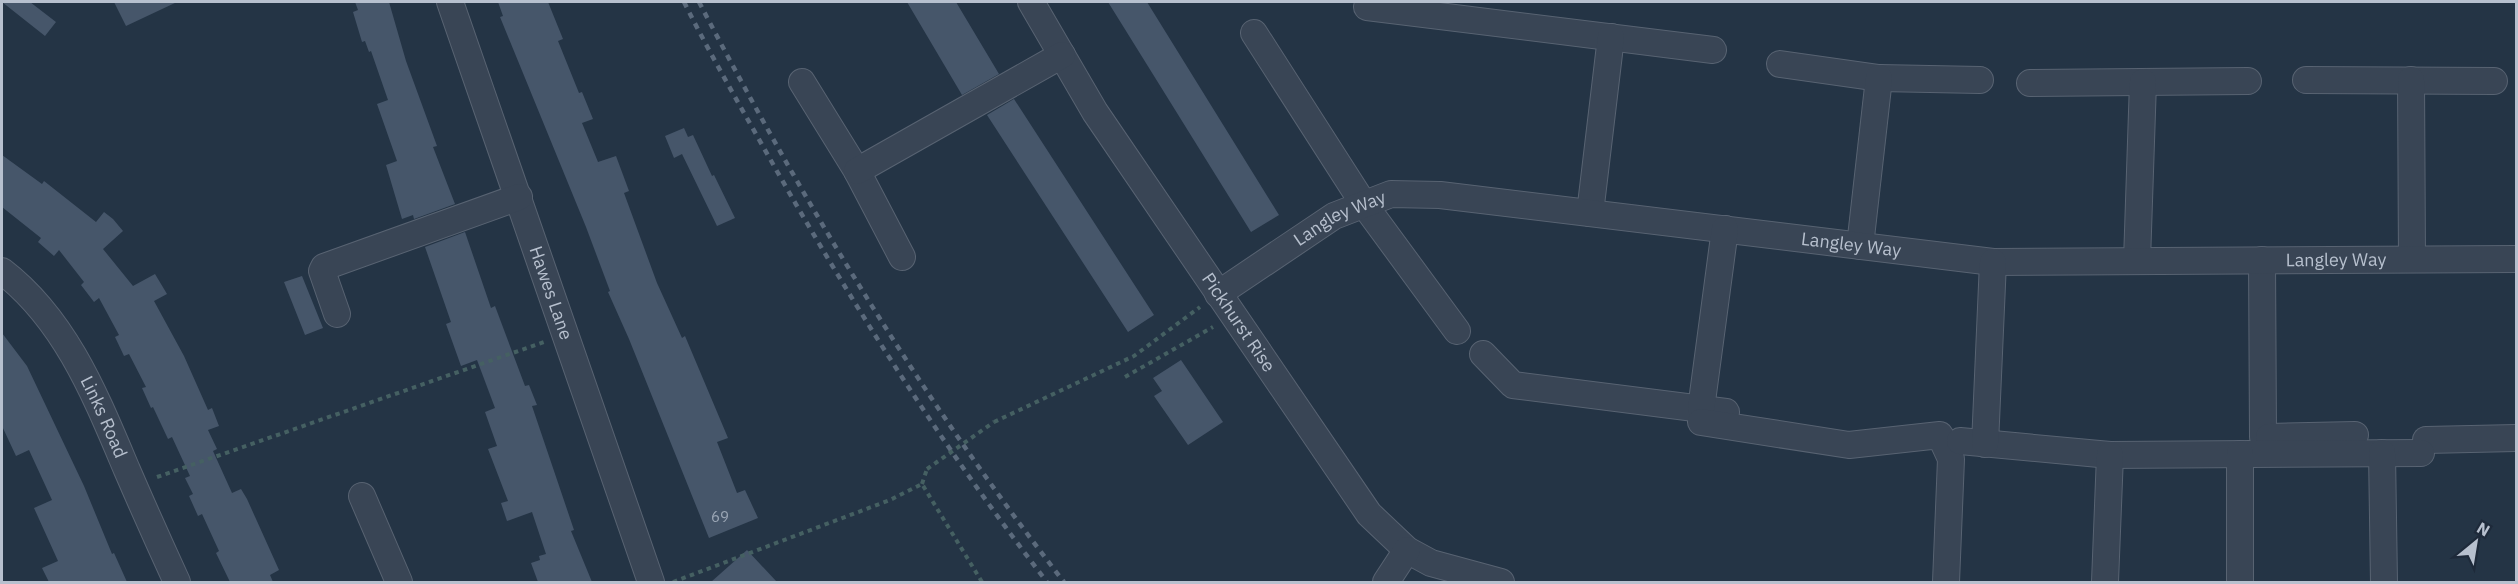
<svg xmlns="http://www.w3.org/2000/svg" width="2518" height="584" viewBox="0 0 2518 584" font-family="'IBM Plex Sans',sans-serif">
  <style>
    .building { fill: #46566a }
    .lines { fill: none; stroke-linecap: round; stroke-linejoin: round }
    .minor-casing { stroke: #586372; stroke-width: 28 }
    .path { stroke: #456062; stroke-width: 4; stroke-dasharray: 4.5 4.5; stroke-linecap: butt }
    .minor { stroke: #394555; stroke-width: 26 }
    .rail { stroke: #5b6a7c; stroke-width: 4.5; stroke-dasharray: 6 6; stroke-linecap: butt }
    .path-bridge { stroke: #456062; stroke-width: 4; stroke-dasharray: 4.5 4.5; stroke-linecap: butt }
    .labels { text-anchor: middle; stroke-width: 4.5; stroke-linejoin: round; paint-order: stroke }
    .number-label { font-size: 15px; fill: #9ba6b5 }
    .street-label { font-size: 18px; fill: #b7c0ce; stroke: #1e2a3a }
  </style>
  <rect width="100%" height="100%" fill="#243445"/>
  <!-- building -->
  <path class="building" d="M 2,2 L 30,2 L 56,22 L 45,36 Z
    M 114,2 L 177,2 L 126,26 Z
    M 355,2 L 389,2 L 406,61 L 437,146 L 433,147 L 455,204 L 414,219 L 413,215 L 402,219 L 386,165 L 397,161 L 377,104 L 388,100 L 371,51 L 369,52 L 365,41 L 362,42 L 353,12 L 358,10 Z
    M 498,2 L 548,2 L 563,39 L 558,41 L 579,93 L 582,92 L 593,119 L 582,123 L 598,162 L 616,156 L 629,191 L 624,193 L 657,283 L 682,338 L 685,336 L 728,438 L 717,442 L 737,493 L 745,490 L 758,518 L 709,538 L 629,339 L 608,292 L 610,291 L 586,227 L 500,17 L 503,16 Z
    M 907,2 L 956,2 L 999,74 L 962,95 Z
    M 1108,2 L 1147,2 L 1279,215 L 1251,232 Z
    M 1014,99 L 1154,315 L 1128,332 L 987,115 Z
    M 684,128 L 688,137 L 693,135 L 712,176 L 714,175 L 735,218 L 717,226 L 682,154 L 674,158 L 665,136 Z
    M 2,155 L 42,184 L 44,181 L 96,222 L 104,212 L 113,219 L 123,231 L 103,249 L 133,286 L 155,274 L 167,294 L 154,301 L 184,356 L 208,410 L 212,408 L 219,426 L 208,430 L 217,449 L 213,451 L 232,493 L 241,489 L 247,499 L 279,570 L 270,575 L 273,582 L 230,582 L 216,553 L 219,551 L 202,514 L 198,516 L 189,496 L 193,494 L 185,478 L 190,476 L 172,437 L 168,439 L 153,407 L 151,408 L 142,388 L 146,387 L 129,354 L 124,356 L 115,337 L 119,335 L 99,298 L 94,302 L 81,285 L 84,282 L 59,250 L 54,256 L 38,242 L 41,238 L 2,207 Z
    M 465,232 L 491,308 L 495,306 L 525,386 L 529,385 L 537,405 L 532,406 L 574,530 L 571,531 L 592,582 L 538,582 L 531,563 L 540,560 L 539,556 L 546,554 L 532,512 L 507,521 L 501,503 L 508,501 L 488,449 L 497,446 L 485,412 L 495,408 L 477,360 L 461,366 L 446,324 L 451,322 L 425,247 Z
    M 302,276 L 323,328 L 305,335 L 284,282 Z
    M 2,333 L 27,366 L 84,486 L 112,554 L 114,553 L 127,582 L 49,582 L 42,568 L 58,561 L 34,508 L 52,500 L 29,450 L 16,456 L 2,426 Z
    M 1181,360 L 1223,422 L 1188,445 L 1154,396 L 1162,391 L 1153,378 Z
    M 747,550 L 777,582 L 711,582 Z"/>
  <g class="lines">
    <!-- minor casing -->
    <g class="minor-casing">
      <g id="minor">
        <path id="s1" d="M 450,2 L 651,582"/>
        <path id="s2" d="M 1031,2 L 1095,112 L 1369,514 L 1407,550 L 1431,563 L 1501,582"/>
        <path d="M 1367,7 L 1713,50"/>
        <path d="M 1254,33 L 1363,203 L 1457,331"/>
        <path d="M 1780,64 L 1879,78 L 1980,80"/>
        <path d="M 2306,80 L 2494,81"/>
        <path d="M 2411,80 L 2412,259"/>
        <path d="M 802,82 L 857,171 L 902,257"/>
        <path d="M 2030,83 L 2248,81"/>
        <path d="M 857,171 L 1062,55"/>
        <path d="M 1590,213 L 1611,37"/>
        <path d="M 1860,246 L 1879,78"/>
        <path d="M 2262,260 L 2263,437"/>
        <path d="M 2137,261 L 2143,82"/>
        <path id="s3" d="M 2,271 C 66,320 96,397 127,470 C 143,507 160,545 177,582"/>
        <path id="s4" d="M 1218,294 L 1334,216 L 1391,194 L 1440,195 L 1993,262 L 2516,259"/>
        <path d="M 337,314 L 322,271 L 324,267 L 519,197"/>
        <path d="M 1483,354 L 1513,385 L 1726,412"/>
        <path d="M 1701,409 L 1725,229"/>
        <path d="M 1701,422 L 1849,445 L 1940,435 L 1951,459 L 1946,582"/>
        <path d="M 2269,437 L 2355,435"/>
        <path d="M 2426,440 L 2516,438"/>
        <path d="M 1960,441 L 2110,455 L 2421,453"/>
        <path d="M 1985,444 L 1993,262"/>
        <path d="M 2382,453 L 2384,582"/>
        <path d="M 2240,454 L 2240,582"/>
        <path d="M 362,496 L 399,582"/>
        <path d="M 1386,582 L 1407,550"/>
        <path d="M 2105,582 L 2110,455"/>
      </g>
    </g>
    <!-- path -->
    <path class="path" d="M 1125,377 L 1213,327
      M 994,422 L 1134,356 L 1200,307
      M 157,477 L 544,342
      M 922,484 L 927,469
      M 673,582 L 890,500 L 922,484 L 982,582"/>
    <!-- minor -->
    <use href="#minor" class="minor"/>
    <!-- rail -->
    <path class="rail" d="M 684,2 C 713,60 746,116 778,173 C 859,315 947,453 1047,582
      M 699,2 C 805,205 923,401 1064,582"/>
    <!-- path-bridge -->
    <path class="path-bridge" d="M 927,469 L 994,422"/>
  </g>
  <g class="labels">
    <!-- number labels -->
    <g class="number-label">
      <text x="720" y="522">69</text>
    </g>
    <!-- street labels -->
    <g class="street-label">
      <text dy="6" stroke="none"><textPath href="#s4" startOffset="144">Langley Way</textPath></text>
      <text dy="6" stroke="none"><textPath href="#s4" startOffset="664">Langley Way</textPath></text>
      <text dy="6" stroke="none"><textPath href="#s4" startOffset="1150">Langley Way</textPath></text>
      <text dy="6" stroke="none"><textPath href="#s1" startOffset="308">Hawes Lane</textPath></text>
      <text dy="6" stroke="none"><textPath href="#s2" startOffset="382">Pickhurst Rise</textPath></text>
      <text dy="6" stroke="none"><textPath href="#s3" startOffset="180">Links Road</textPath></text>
    </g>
  </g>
  <!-- border -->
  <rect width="2518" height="584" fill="none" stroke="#b7c0ce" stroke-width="6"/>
  <!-- north arrow -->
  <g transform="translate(2476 542) rotate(30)" stroke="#1e2a3a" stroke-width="4.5" paint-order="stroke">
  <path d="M0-4.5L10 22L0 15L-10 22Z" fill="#b7c0ce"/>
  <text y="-9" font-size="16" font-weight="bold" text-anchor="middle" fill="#b7c0ce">N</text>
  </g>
</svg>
